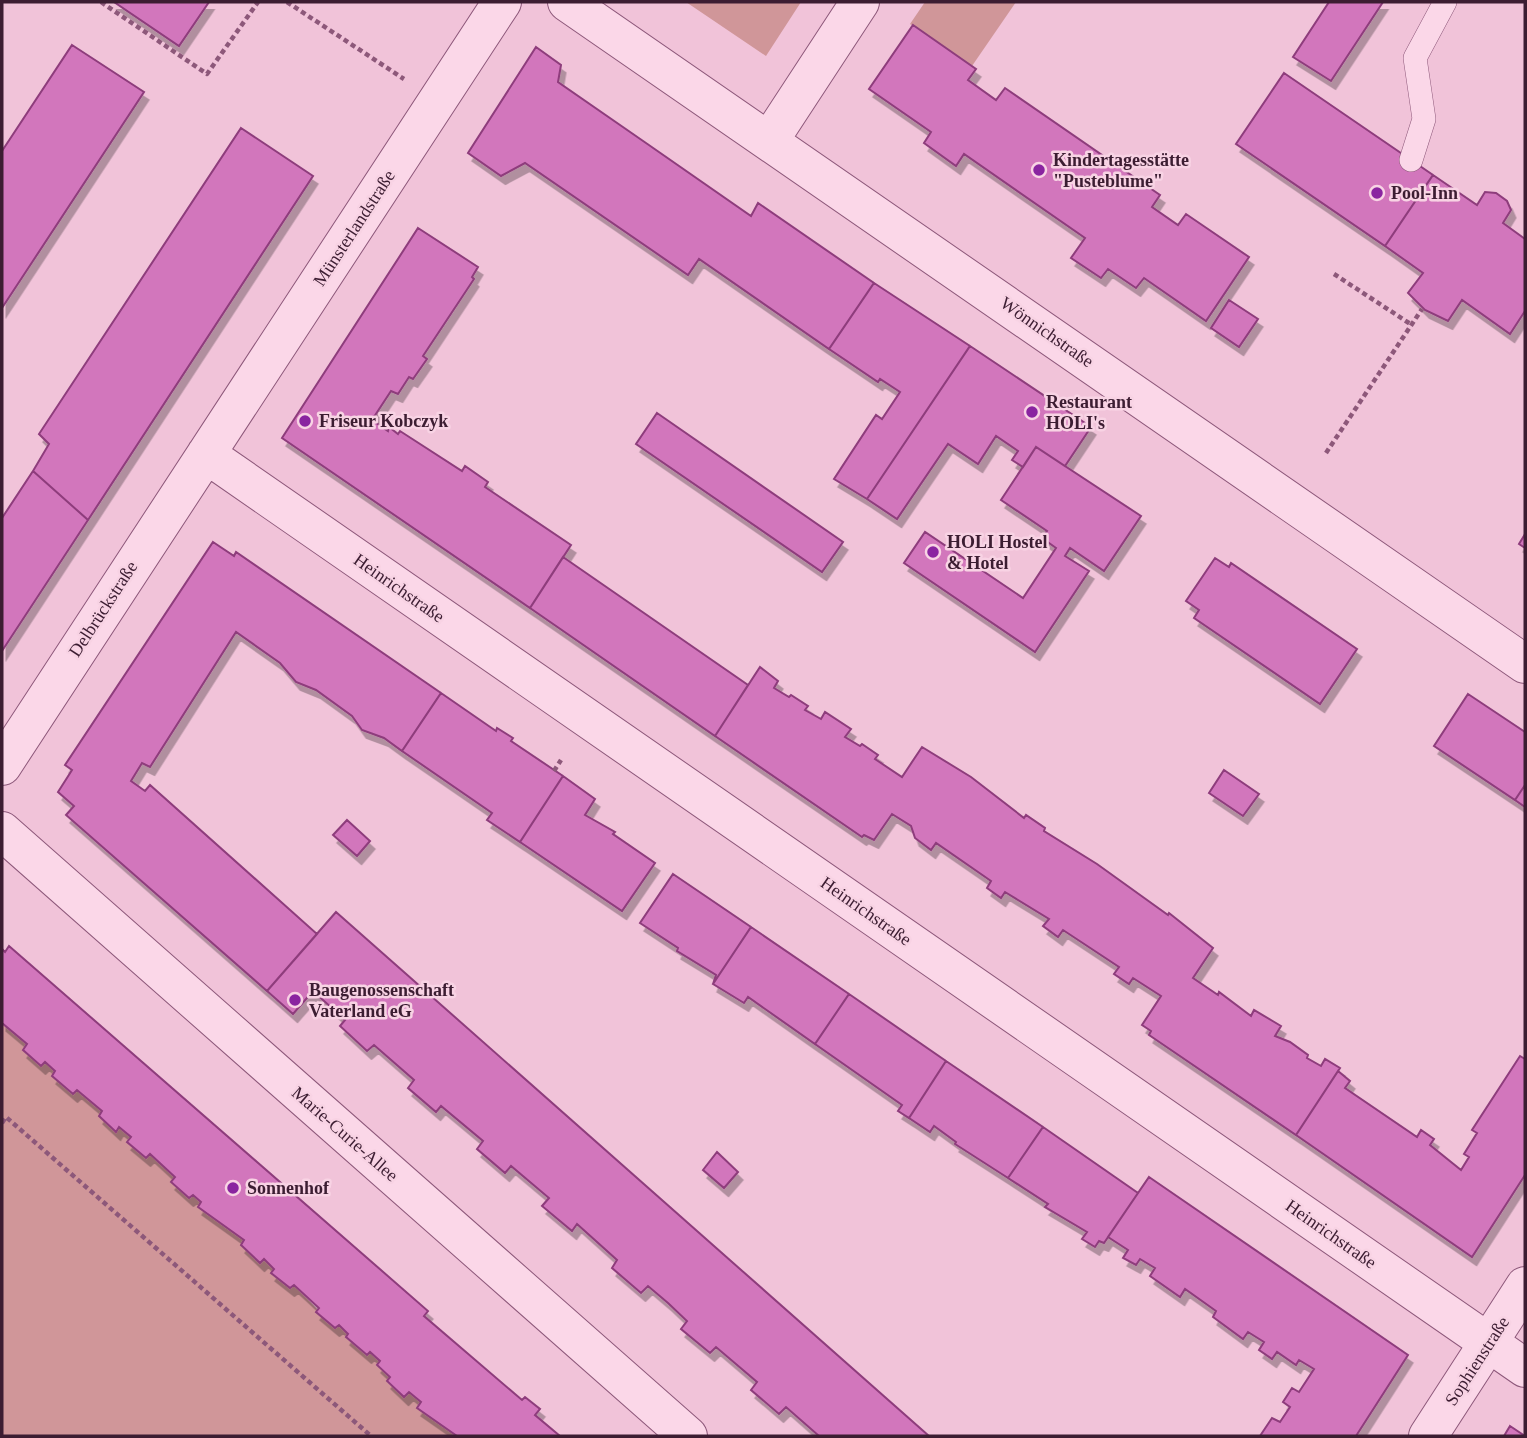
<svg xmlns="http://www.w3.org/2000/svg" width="1527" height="1438" viewBox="0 0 1527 1438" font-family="'Times New Roman',serif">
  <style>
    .green { fill: #d09699 }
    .building { fill: #d276bc; stroke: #8e3c7c; stroke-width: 2; filter: url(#shadow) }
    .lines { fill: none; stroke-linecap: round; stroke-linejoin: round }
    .service-casing { stroke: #8d587a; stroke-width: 24 }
    .minor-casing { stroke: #8d587a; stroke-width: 40 }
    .path { stroke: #8d587a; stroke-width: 4.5; stroke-dasharray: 5 3.5; stroke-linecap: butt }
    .service { stroke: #fbd7e8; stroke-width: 23 }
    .minor { stroke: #fbd7e8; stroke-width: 38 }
    .poi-dot { fill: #8a24a0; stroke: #f8d3e4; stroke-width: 2.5 }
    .labels { text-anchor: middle; stroke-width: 5; stroke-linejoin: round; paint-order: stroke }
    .poi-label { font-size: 18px; font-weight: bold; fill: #3c1d32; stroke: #f8d3e4; text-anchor: start }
    .street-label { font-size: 18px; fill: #3c1d32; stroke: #f8d3e4 }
  </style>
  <defs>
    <filter id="shadow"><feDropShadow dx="4.5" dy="8" stdDeviation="0" flood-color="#0004"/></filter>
  </defs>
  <rect width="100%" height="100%" fill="#f1c3d9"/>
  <!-- green -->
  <path class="green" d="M 686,2 L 801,2 L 766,56 Z
    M 925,2 L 1016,2 L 972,66 L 910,24 Z
    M 2,1023 L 27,1044 L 24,1051 L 41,1066 L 45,1062 L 55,1071 L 52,1076 L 72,1094 L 77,1090 L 102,1111 L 99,1116 L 115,1132 L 119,1127 L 131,1137 L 128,1142 L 145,1158 L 150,1154 L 175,1177 L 172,1182 L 189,1198 L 193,1195 L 201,1202 L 199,1207 L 244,1240 L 241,1246 L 260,1263 L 264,1259 L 274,1269 L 272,1272 L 294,1285 L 335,1328 L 339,1325 L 348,1334 L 346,1338 L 366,1355 L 370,1352 L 380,1361 L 377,1365 L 390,1377 L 387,1382 L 404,1397 L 409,1392 L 421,1402 L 417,1408 L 457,1436 L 2,1436 Z"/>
  <!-- building -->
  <path class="building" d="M 114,2 L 209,2 L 179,46 Z
    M 1329,2 L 1383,2 L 1331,81 L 1293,57 Z
    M 913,25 L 976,69 L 968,80 L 996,100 L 1005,88 L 1160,195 L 1152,207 L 1178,225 L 1186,214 L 1249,257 L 1206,321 L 1144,278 L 1136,288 L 1108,269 L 1101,278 L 1071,258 L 1085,238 L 964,154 L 956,166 L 924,143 L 931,132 L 869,89 Z
    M 72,45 L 144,92 L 2,308 L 2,151 Z
    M 536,47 L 561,65 L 558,82 L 646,143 L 751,216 L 758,203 L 874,283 L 829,349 L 699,259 L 688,275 L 525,163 L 501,176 L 468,153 Z
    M 1284,73 L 1433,175 L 1385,246 L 1236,144 Z
    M 241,128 L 313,176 L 88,520 L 33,471 L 49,444 L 39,434 Z
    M 1433,175 L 1477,205 L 1485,192 L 1496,193 L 1507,201 L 1511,210 L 1503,223 L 1525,239 L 1525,311 L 1510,334 L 1462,300 L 1448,321 L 1425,310 L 1408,293 L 1423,273 L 1385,246 Z
    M 418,228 L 478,267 L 472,277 L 474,279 L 423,356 L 427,359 L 413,379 L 409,377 L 398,394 L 391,391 L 372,420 L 388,431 L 389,427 L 398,434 L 400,431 L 462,471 L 465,466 L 488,482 L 485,487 L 571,545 L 530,608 L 282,438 Z
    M 874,283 L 970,346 L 867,499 L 834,479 L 876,415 L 882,419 L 900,392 L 880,379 L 878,382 L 829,349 Z
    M 1229,300 L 1258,319 L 1239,347 L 1211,328 Z
    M 970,346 L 1091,427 L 1065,466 L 1036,447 L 1023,467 L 1012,460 L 1018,451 L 996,436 L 978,464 L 948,444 L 897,519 L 867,499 Z
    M 657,413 L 843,542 L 822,572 L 636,444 Z
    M 1036,447 L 1141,516 L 1104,571 L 1070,548 L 1065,556 L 1089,571 L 1035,652 L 904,563 L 925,532 L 1023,598 L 1056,548 L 1042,538 L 1047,531 L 1001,500 Z
    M 33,471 L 88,520 L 2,651 L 2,518 Z
    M 1525,534 L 1525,548 L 1519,544 Z
    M 213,542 L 234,556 L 236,552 L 441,693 L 402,751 L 384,738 L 362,730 L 352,716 L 316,690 L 296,682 L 280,663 L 236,632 L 150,767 L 142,763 L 131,781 L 145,791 L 150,785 L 317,934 L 267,991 L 66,815 L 74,806 L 58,792 L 72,770 L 65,765 Z
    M 563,557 L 748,685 L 715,736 L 530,608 Z
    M 1215,558 L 1229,567 L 1231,563 L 1357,649 L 1320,704 L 1194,618 L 1199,610 L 1186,601 Z
    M 760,667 L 778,681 L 774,688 L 789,697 L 791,695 L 808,706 L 805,710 L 821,719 L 825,712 L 851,729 L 845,737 L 860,746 L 862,744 L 878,755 L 875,759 L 902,777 L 922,747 L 971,777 L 1024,818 L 1026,815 L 1045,828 L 1044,831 L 1097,864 L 1168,915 L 1169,913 L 1213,948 L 1193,978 L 1218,995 L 1219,992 L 1251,1016 L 1254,1010 L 1281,1026 L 1275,1036 L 1290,1042 L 1308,1055 L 1307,1058 L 1321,1066 L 1325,1059 L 1340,1068 L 1296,1135 L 1149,1035 L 1151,1031 L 1142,1025 L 1161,996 L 1133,978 L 1129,984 L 1114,974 L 1119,967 L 1063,930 L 1058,937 L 1043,926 L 1049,919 L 1005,892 L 1001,898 L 987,888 L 991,881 L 936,843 L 931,850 L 915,838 L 911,826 L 892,814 L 874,840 L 864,835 L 862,837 L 715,736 Z
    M 441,693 L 496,731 L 497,728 L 513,738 L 511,741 L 563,776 L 520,842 L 487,820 L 492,813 L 402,751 Z
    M 1468,694 L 1525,732 L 1525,785 L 1515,800 L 1434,746 Z
    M 1224,770 L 1259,794 L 1243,816 L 1209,793 Z
    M 563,776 L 595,799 L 585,815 L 615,832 L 613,834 L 655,863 L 622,911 L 520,842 Z
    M 1525,785 L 1525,807 L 1515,800 Z
    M 347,820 L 370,841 L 357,856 L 333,835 Z
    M 673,874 L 751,927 L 713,984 L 716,975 L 677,951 L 678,948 L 640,923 Z
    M 336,912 L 929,1436 L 819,1436 L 786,1407 L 779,1414 L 751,1390 L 757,1382 L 716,1347 L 710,1353 L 681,1329 L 687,1321 L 668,1303 L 648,1286 L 641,1293 L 612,1268 L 617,1260 L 577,1224 L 572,1231 L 542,1206 L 549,1198 L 511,1166 L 505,1173 L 477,1149 L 483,1141 L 441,1106 L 436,1112 L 408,1088 L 414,1080 L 374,1045 L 367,1051 L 340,1026 L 345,1020 L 313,991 L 293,1014 L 267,991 Z
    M 751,927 L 849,994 L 815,1044 L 748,997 L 744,1003 L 713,984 Z
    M 9,946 L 428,1311 L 424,1316 L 522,1400 L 525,1397 L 540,1409 L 535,1415 L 560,1436 L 457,1436 L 417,1408 L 421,1402 L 409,1392 L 404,1397 L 387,1381 L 390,1377 L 377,1365 L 380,1361 L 370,1352 L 367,1355 L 346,1337 L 348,1334 L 339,1325 L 335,1328 L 316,1312 L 319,1308 L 294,1285 L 290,1288 L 271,1273 L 274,1269 L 264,1259 L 260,1263 L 241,1245 L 244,1240 L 198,1207 L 201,1202 L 193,1195 L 189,1198 L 171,1182 L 175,1177 L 150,1154 L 146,1158 L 127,1142 L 131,1137 L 119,1127 L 116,1132 L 99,1116 L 102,1111 L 77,1090 L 73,1094 L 52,1076 L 55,1071 L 45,1062 L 41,1066 L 23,1050 L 27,1044 L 2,1023 L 2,949 L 5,952 Z
    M 849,994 L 946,1061 L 909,1118 L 898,1111 L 902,1105 L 815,1044 Z
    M 1520,1056 L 1525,1059 L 1525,1175 L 1472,1257 L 1296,1135 L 1338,1071 L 1350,1081 L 1345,1088 L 1417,1137 L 1421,1130 L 1434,1139 L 1430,1145 L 1461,1170 L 1469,1157 L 1464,1154 L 1477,1133 L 1472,1130 Z
    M 946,1061 L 1043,1127 L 1008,1178 L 955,1144 L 956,1142 L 934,1126 L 930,1132 L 909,1118 Z
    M 1043,1127 L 1138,1193 L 1104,1243 L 1099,1241 L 1095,1247 L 1082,1239 L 1087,1232 L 1045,1207 L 1048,1204 L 1008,1178 Z
    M 717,1152 L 738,1172 L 724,1188 L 703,1170 Z
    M 1149,1177 L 1408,1355 L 1356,1436 L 1260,1436 L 1272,1418 L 1280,1422 L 1290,1407 L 1283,1402 L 1292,1388 L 1299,1392 L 1314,1369 L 1299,1360 L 1296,1365 L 1277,1352 L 1272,1359 L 1259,1350 L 1264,1342 L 1248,1332 L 1243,1339 L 1213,1317 L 1216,1311 L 1185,1289 L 1180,1297 L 1150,1276 L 1155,1268 L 1140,1259 L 1136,1265 L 1123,1258 L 1128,1250 L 1108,1237 Z
    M 1510,1426 L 1525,1436 L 1504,1436 Z"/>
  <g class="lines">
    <!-- service casing -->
    <g class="service-casing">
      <path id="service" d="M 1411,160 L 1424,119 L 1415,58 L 1445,2"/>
    </g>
    <!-- minor casing -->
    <g class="minor-casing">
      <path id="minor" d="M 567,2 L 1525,664
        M 769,141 L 860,2
        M 206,454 L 1525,1368
        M 2,766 L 502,2
        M 2,831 L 688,1436
        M 1428,1436 L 1525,1286"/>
    </g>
    <!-- path -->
    <path class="path" d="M 101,2 L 207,74 L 258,2
      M 287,2 L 404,79
      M 1334,274 L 1412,325
      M 1326,453 L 1422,309
      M 554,771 L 561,760
      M 2,1123 L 6,1117 L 371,1436"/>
    <!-- service -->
    <use href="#service" class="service"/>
    <!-- minor -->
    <use href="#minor" class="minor"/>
  </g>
  <!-- markers -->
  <g class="poi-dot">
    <circle cx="1039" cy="170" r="7"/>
    <circle cx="1377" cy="193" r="7"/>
    <circle cx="1032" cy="412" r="7"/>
    <circle cx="305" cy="421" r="7"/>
    <circle cx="933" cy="552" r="7"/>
    <circle cx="295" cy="1000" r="7"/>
    <circle cx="233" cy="1188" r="7"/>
  </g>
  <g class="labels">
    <!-- poi labels -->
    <g class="poi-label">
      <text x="1053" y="166">Kindertagesstätte<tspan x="1053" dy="21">"Pusteblume"</tspan></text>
      <text x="1391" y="199">Pool-Inn</text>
      <text x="1046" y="408">Restaurant<tspan x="1046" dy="21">HOLI's</tspan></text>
      <text x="319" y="427">Friseur Kobczyk</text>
      <text x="947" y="548">HOLI Hostel<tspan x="947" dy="21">&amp; Hotel</tspan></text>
      <text x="309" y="996">Baugenossenschaft<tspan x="309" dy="21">Vaterland eG</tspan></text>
      <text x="247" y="1194">Sonnenhof</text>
    </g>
    <!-- street labels -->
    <g class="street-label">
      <text transform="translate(354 228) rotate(-57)" y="6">Münsterlandstraße</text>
      <text transform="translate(1047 332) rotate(35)" y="6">Wönnichstraße</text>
      <text transform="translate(399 588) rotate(35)" y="6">Heinrichstraße</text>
      <text transform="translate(103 609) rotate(-57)" y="6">Delbrückstraße</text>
      <text transform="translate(866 911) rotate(35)" y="6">Heinrichstraße</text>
      <text transform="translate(345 1134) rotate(41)" y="6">Marie-Curie-Allee</text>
      <text transform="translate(1331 1234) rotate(35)" y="6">Heinrichstraße</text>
      <text transform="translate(1477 1361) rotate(-57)" y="6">Sophienstraße</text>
    </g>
  </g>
  <!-- border -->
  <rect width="1527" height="1438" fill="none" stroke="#3c1d32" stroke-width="7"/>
</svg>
